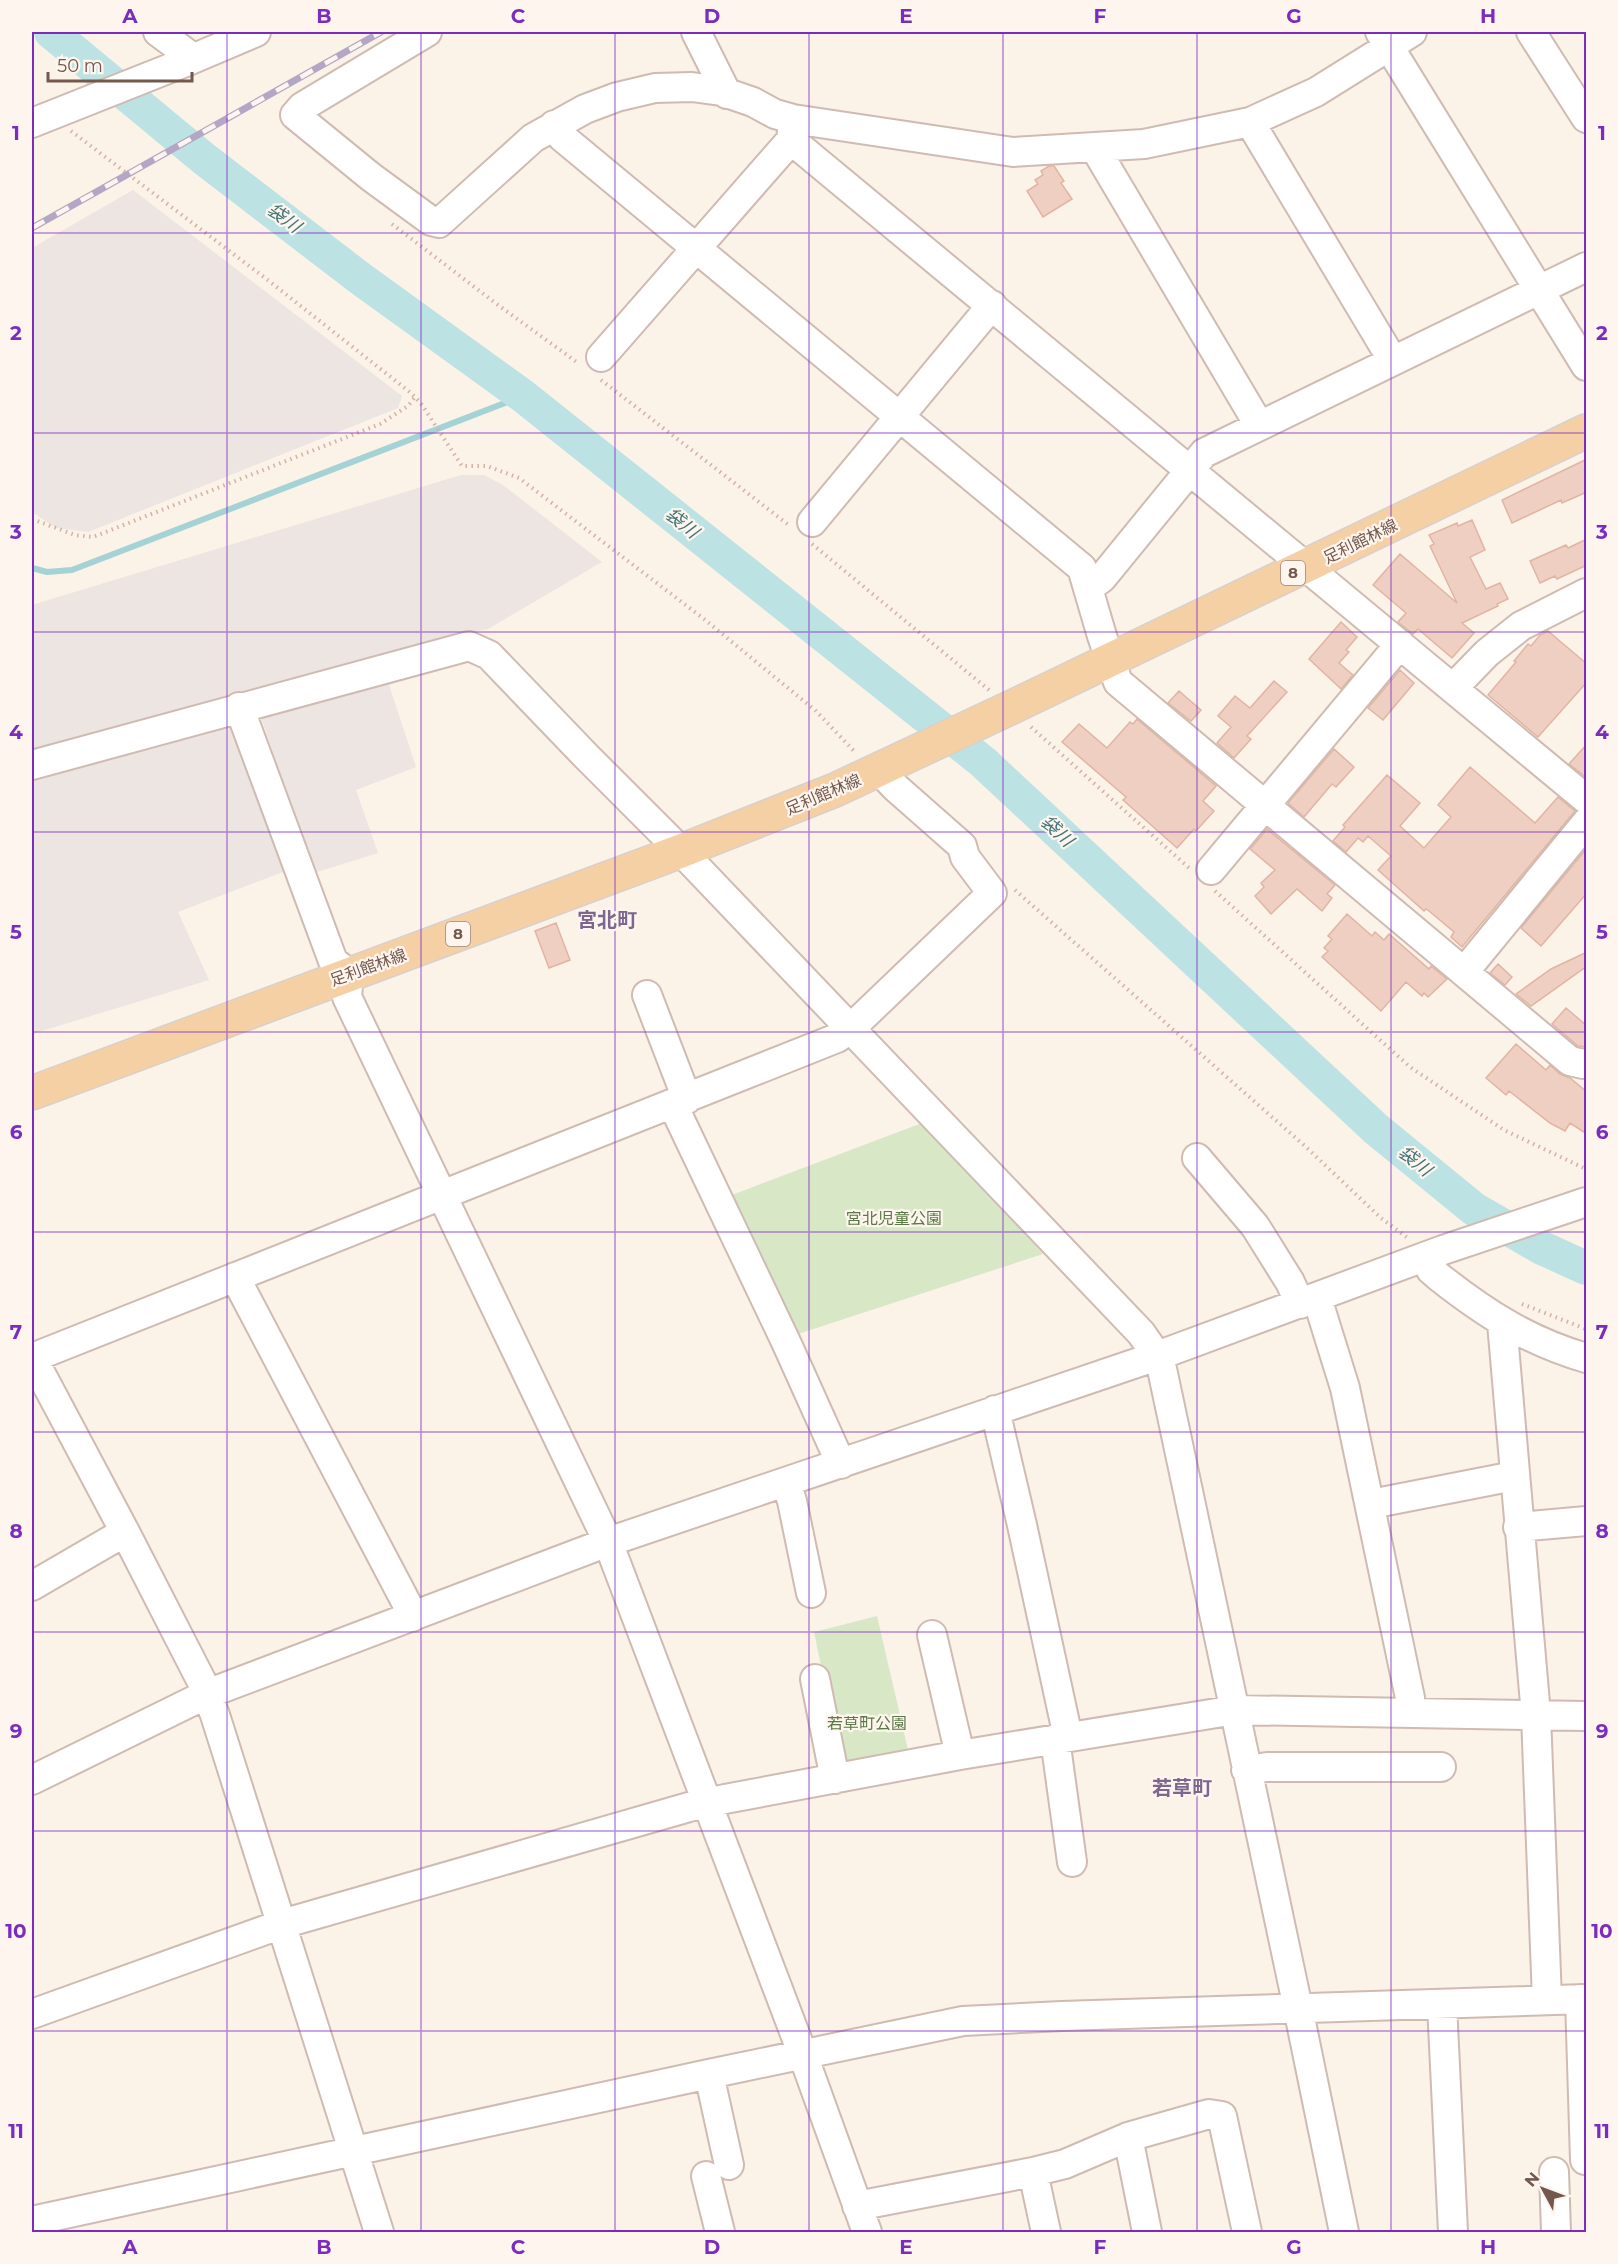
<svg xmlns="http://www.w3.org/2000/svg" width="1618" height="2264" viewBox="0 0 1618 2264" font-family="Montserrat,'Noto Sans JP',sans-serif">
  <style>
    .industrial { fill: #ece5e1 }
    .green { fill: #d8e8c7 }
    .lines { fill: none; stroke-linecap: round; stroke-linejoin: round }
    .stream { stroke: #a4d2d5; stroke-width: 6 }
    .river { stroke: #bde2e4; stroke-width: 34 }
    .building { fill: #efcfc1; stroke: #e1b4a3; stroke-width: 1.5 }
    .minor-casing { stroke: #cfbbb1; stroke-width: 32 }
    .major-casing { stroke: #d8d0cd; stroke-width: 36 }
    .path { stroke: #d4b2a4; stroke-width: 4; stroke-dasharray: 1.5 4.5; stroke-linecap: butt }
    .minor { stroke: #fff; stroke-width: 28 }
    .major { stroke: #f6d0a5; stroke-width: 33 }
    .rail-casing { stroke: #b4a7c5; stroke-width: 7 }
    .rail { stroke: #fef6ee; stroke-width: 4.5; stroke-dasharray: 14; stroke-linecap: butt }
    .grid { fill: none; stroke: #7b2cbf; stroke-width: 1.5; stroke-opacity: 0.55 }
    .labels { text-anchor: middle; stroke-width: 4.5; stroke-linejoin: round; paint-order: stroke }
    .shield { fill: #fef6ee; stroke: #9d877d; stroke-width: 1.5 }
    .shield-label { font-size: 15px; font-weight: bold; fill: #74574d }
    .street-label { font-size: 16px; fill: #74574d; stroke: #fef6ee }
    .park-label { font-size: 16px; fill: #5a7946; stroke: #fef6ee }
    .water-label { font-size: 18px; font-style: italic; fill: #427578; stroke: #fef6ee }
    .quarter-label { font-size: 20px; font-weight: bold; fill: #7d6690; stroke: #fef6ee }
    .neatline { fill: none; stroke: #7b2cbf; stroke-width: 2 }
    .grid-label { font-size: 20px; text-anchor: middle; font-weight: bold; fill: #7b2cbf }
  </style>
  <rect width="100%" height="100%" fill="#fbf2e8"/>
  <!-- industrial -->
  <path class="industrial" d="M 133,190 L 402,396 L 398,408 L 88,532 L 56,528 L 32,512 L 32,248 Z
    M 461,475 L 484,475 L 503,485 L 602,562 L 488,629 L 451,636 L 32,749 L 32,605 Z
    M 388,682 L 416,767 L 356,790 L 378,853 L 314,873 L 260,714 Z
    M 234,722 L 291,869 L 178,912 L 209,980 L 32,1034 L 32,782 Z"/>
  <!-- green -->
  <path class="green" d="M 922,1123 L 1043,1254 L 792,1336 L 724,1198 Z
    M 877,1616 L 909,1754 L 842,1767 L 814,1632 Z"/>
  <g class="lines">
    <!-- stream -->
    <path class="stream" d="M 32,568 L 47,572 L 72,570 L 523,396"/>
    <!-- river -->
    <path class="river" d="M 51,32 L 203,158 L 361,279 L 523,396 L 983,762 L 1376,1129 L 1474,1209 L 1542,1248 L 1586,1268"/>
  </g>
  <!-- building -->
  <path class="building" d="M 1049,166 L 1054,166 L 1064,181 L 1061,183 L 1072,199 L 1043,217 L 1027,191 L 1038,184 L 1035,180 L 1043,175 L 1041,171 Z
    M 1587,459 L 1587,492 L 1562,503 L 1561,500 L 1512,523 L 1502,500 Z
    M 1472,520 L 1485,550 L 1470,557 L 1486,589 L 1500,583 L 1508,599 L 1497,604 L 1498,606 L 1462,623 L 1474,633 L 1452,658 L 1418,629 L 1413,634 L 1398,622 L 1406,613 L 1373,585 L 1400,554 L 1457,603 L 1430,546 L 1434,544 L 1429,535 L 1457,523 L 1458,526 Z
    M 1587,539 L 1587,565 L 1557,579 L 1555,576 L 1540,583 L 1530,561 L 1566,545 L 1568,548 Z
    M 1341,622 L 1357,637 L 1346,650 L 1349,652 L 1339,663 L 1353,675 L 1341,689 L 1309,659 Z
    M 1548,631 L 1587,664 L 1587,682 L 1538,737 L 1488,695 L 1516,662 L 1514,661 L 1528,644 L 1531,646 L 1540,635 Z
    M 1400,670 L 1414,683 L 1383,720 L 1368,708 Z
    M 1274,681 L 1287,692 L 1247,736 L 1251,739 L 1234,758 L 1217,743 L 1231,727 L 1218,716 L 1235,696 L 1250,708 Z
    M 1179,691 L 1201,710 L 1191,721 L 1168,703 Z
    M 1137,719 L 1216,786 L 1203,801 L 1214,811 L 1196,831 L 1194,829 L 1177,848 L 1123,800 L 1126,797 L 1062,742 L 1079,724 L 1107,748 L 1130,722 L 1133,724 Z
    M 1587,744 L 1587,778 L 1569,764 Z
    M 1334,749 L 1354,767 L 1336,787 L 1332,784 L 1304,817 L 1288,803 Z
    M 1470,767 L 1535,823 L 1558,797 L 1575,811 L 1462,947 L 1451,937 L 1454,932 L 1429,911 L 1426,909 L 1424,911 L 1378,870 L 1391,856 L 1368,836 L 1363,842 L 1358,838 L 1346,852 L 1333,841 L 1345,827 L 1343,825 L 1387,775 L 1420,803 L 1400,826 L 1424,848 L 1451,817 L 1438,805 Z
    M 1267,829 L 1335,885 L 1327,894 L 1332,898 L 1322,911 L 1297,889 L 1271,914 L 1255,896 L 1264,887 L 1261,883 L 1275,870 L 1250,849 Z
    M 1587,848 L 1587,893 L 1541,946 L 1521,928 Z
    M 1347,914 L 1372,936 L 1375,932 L 1384,940 L 1389,934 L 1429,969 L 1431,966 L 1447,979 L 1428,997 L 1424,993 L 1422,996 L 1406,982 L 1381,1011 L 1322,957 L 1328,951 L 1324,948 L 1332,939 L 1328,936 Z
    M 556,923 L 570,960 L 549,968 L 535,931 Z
    M 1587,952 L 1587,966 L 1531,1006 L 1516,994 L 1551,969 Z
    M 1498,964 L 1512,977 L 1505,985 L 1490,973 Z
    M 1566,1008 L 1587,1026 L 1587,1047 L 1578,1046 L 1552,1024 Z
    M 1516,1044 L 1546,1070 L 1550,1065 L 1560,1074 L 1570,1078 L 1587,1092 L 1587,1134 L 1570,1123 L 1565,1131 L 1550,1123 L 1509,1091 L 1506,1095 L 1486,1078 Z"/>
  <g class="lines">
    <!-- minor casing -->
    <g class="minor-casing">
      <path id="minor" d="M 158,32 L 193,58
        M 427,32 L 302,107 L 295,115 L 371,177 L 431,221 L 439,223 L 533,138 L 585,109 L 617,97 L 655,88 L 692,87 L 721,91 L 753,102 L 775,114 L 793,119 L 1013,152 L 1144,144 L 1250,122 L 1316,92 L 1412,32
        M 696,32 L 727,94
        M 1380,32 L 1586,366
        M 1531,32 L 1586,118
        M 1250,122 L 1393,361
        M 32,123 L 183,63 L 256,32
        M 554,125 L 562,137 L 1082,568 L 1102,636 L 1118,682 L 1570,1061 L 1583,1064 L 1586,1063
        M 791,140 L 1586,799
        M 1095,148 L 1259,425
        M 601,357 L 791,140 L 793,121
        M 812,522 L 992,305
        M 1088,588 L 1102,578 L 1204,453 L 1586,267
        M 1453,688 L 1487,653 L 1521,626 L 1586,593
        M 239,707 L 333,961 L 349,974 L 347,997 L 608,1542 L 803,2055 L 867,2232
        M 32,765 L 469,646 L 489,655 L 586,756 L 681,851 L 1141,1333 L 1157,1356 L 1162,1369 L 1298,2008 L 1344,2232
        M 1211,870 L 1400,644
        M 1464,972 L 1586,823
        M 647,995 L 687,1099
        M 673,1105 L 786,1342 L 841,1464
        M 1197,1158 L 1255,1226 L 1290,1282 L 1300,1304
        M 1425,1258 L 1431,1270 L 1439,1277 C 1486,1314 1528,1341 1586,1358
        M 235,1277 L 406,1602 L 412,1617
        M 1317,1298 L 1345,1388 L 1410,1698 L 1409,1712
        M 1502,1323 L 1536,1715 L 1547,2000
        M 32,1357 L 125,1532 L 202,1682 L 215,1715 L 379,2232
        M 32,1358 L 837,1038 L 850,1029 L 992,893 L 965,857 L 962,846 L 895,787 L 879,770
        M 995,1410 L 1022,1525 L 1068,1737
        M 786,1482 L 792,1501 L 811,1593
        M 1371,1504 L 1514,1476
        M 1518,1527 L 1586,1521
        M 32,1586 L 125,1532
        M 932,1635 L 960,1755
        M 815,1679 L 835,1779
        M 1055,1739 L 1072,1862
        M 1246,1770 L 1267,1767 L 1441,1767
        M 32,1780 L 207,1694 L 608,1542 L 1157,1356 L 1443,1250 L 1586,1202
        M 1580,1999 L 1585,2160
        M 1442,2004 L 1453,2232
        M 32,2014 L 282,1924 L 689,1807 L 725,1799 L 960,1755 L 1235,1710 L 1586,1716
        M 709,2074 L 729,2165
        M 1128,2137 L 1147,2232
        M 1033,2172 L 1046,2232
        M 1554,2172 L 1556,2232
        M 706,2176 L 720,2232
        M 857,2206 L 1033,2172 L 1065,2164 L 1128,2137 L 1209,2114 L 1222,2116 L 1247,2232
        M 32,2221 L 709,2074 L 963,2021 L 1062,2016 L 1586,1999"/>
    </g>
    <!-- major casing -->
    <g class="major-casing">
      <path id="major" d="M 32,1093 L 681,851 L 835,790 L 1010,708 L 1586,431"/>
    </g>
    <!-- path -->
    <path class="path" d="M 71,131 L 269,281 L 411,393 L 420,402 L 462,466 L 487,466 L 519,478 L 704,619 L 816,711 L 855,752
      M 392,224 L 498,305 L 578,363
      M 601,380 L 790,526
      M 32,519 L 75,535 L 93,537 L 380,424 L 408,406 L 415,397
      M 812,544 L 989,690
      M 1031,727 L 1189,868
      M 1015,890 L 1306,1147 L 1381,1218 L 1409,1239
      M 1215,891 L 1410,1067 L 1504,1130 L 1586,1169
      M 1522,1304 L 1586,1329"/>
    <!-- minor -->
    <use href="#minor" class="minor"/>
    <!-- major -->
    <use href="#major" class="major"/>
    <!-- rail casing -->
    <g class="rail-casing">
      <path id="rail" d="M 32,228 L 381,32"/>
    </g>
    <!-- rail -->
    <use href="#rail" class="rail"/>
  </g>
  <!-- grid -->
  <path class="grid" d="M 227,32 L 227,2232M 421,32 L 421,2232M 615,32 L 615,2232M 809,32 L 809,2232M 1003,32 L 1003,2232M 1197,32 L 1197,2232M 1391,32 L 1391,2232M 32,233 L 1586,233M 32,433 L 1586,433M 32,632 L 1586,632M 32,832 L 1586,832M 32,1032 L 1586,1032M 32,1232 L 1586,1232M 32,1432 L 1586,1432M 32,1632 L 1586,1632M 32,1831 L 1586,1831M 32,2031 L 1586,2031"/>
  <g class="labels">
    <!-- shield labels -->
    <g class="shield">
      <rect x="1281" y="561" width="24" height="24" rx="4.5"/>
      <rect x="446" y="922" width="24" height="24" rx="4.5"/>
    </g>
    <g class="shield-label">
      <text x="1293" y="578">8</text>
      <text x="458" y="939">8</text>
    </g>
    <!-- street labels -->
    <g class="street-label">
      <text transform="translate(1360 541) rotate(-26)" y="6">足利館林線</text>
      <text transform="translate(823 794) rotate(-23)" y="6">足利館林線</text>
      <text transform="translate(368 967) rotate(-20)" y="6">足利館林線</text>
    </g>
    <!-- park labels -->
    <g class="park-label">
      <text x="894" y="1224">宮北児童公園</text>
      <text x="867" y="1729">若草町公園</text>
    </g>
    <!-- water labels -->
    <g class="water-label">
      <text transform="translate(284 218) rotate(37)" y="6">袋川</text>
      <text transform="translate(682 523) rotate(39)" y="6">袋川</text>
      <text transform="translate(1057 831) rotate(43)" y="6">袋川</text>
      <text transform="translate(1415 1161) rotate(39)" y="6">袋川</text>
    </g>
    <!-- quarter labels -->
    <g class="quarter-label">
      <text x="607" y="927">宮北町</text>
      <text x="1182" y="1795">若草町</text>
    </g>
  </g>
  <!-- border -->
  <rect width="1618" height="2264" fill="none" stroke="#fef6ee" stroke-width="66"/>
  <!-- north arrow -->
  <g transform="translate(1543 2189) rotate(311)" stroke="#fef6ee" stroke-width="4.5" paint-order="stroke">
  <path d="M0-4.5L10 22L0 15L-10 22Z" fill="#74574d"/>
  <text y="-9" font-size="16" font-weight="bold" text-anchor="middle" fill="#74574d">N</text>
  </g>
  <!-- scale -->
  <path d="M48 72v9h144v-9" fill="none" stroke="#74574d" stroke-width="3"/>
  <text x="57" y="72" font-size="18" fill="#74574d" stroke="#fef6ee" stroke-width="4.5" paint-order="stroke">50 m</text>
  <rect x="33" y="33" width="1552" height="2198" class="neatline"/>
  <g class="grid-label">
    <text x="130" y="23">A</text>
    <text x="324" y="23">B</text>
    <text x="518" y="23">C</text>
    <text x="712" y="23">D</text>
    <text x="906" y="23">E</text>
    <text x="1100" y="23">F</text>
    <text x="1294" y="23">G</text>
    <text x="1488" y="23">H</text>
    <text x="16" y="140">1</text>
    <text x="1602" y="140">1</text>
    <text x="16" y="340">2</text>
    <text x="1602" y="340">2</text>
    <text x="16" y="539">3</text>
    <text x="1602" y="539">3</text>
    <text x="16" y="739">4</text>
    <text x="1602" y="739">4</text>
    <text x="16" y="939">5</text>
    <text x="1602" y="939">5</text>
    <text x="16" y="1139">6</text>
    <text x="1602" y="1139">6</text>
    <text x="16" y="1339">7</text>
    <text x="1602" y="1339">7</text>
    <text x="16" y="1538">8</text>
    <text x="1602" y="1538">8</text>
    <text x="16" y="1738">9</text>
    <text x="1602" y="1738">9</text>
    <text x="16" y="1938">10</text>
    <text x="1602" y="1938">10</text>
    <text x="16" y="2138">11</text>
    <text x="1602" y="2138">11</text>
    <text x="130" y="2254">A</text>
    <text x="324" y="2254">B</text>
    <text x="518" y="2254">C</text>
    <text x="712" y="2254">D</text>
    <text x="906" y="2254">E</text>
    <text x="1100" y="2254">F</text>
    <text x="1294" y="2254">G</text>
    <text x="1488" y="2254">H</text>
  </g>
</svg>
